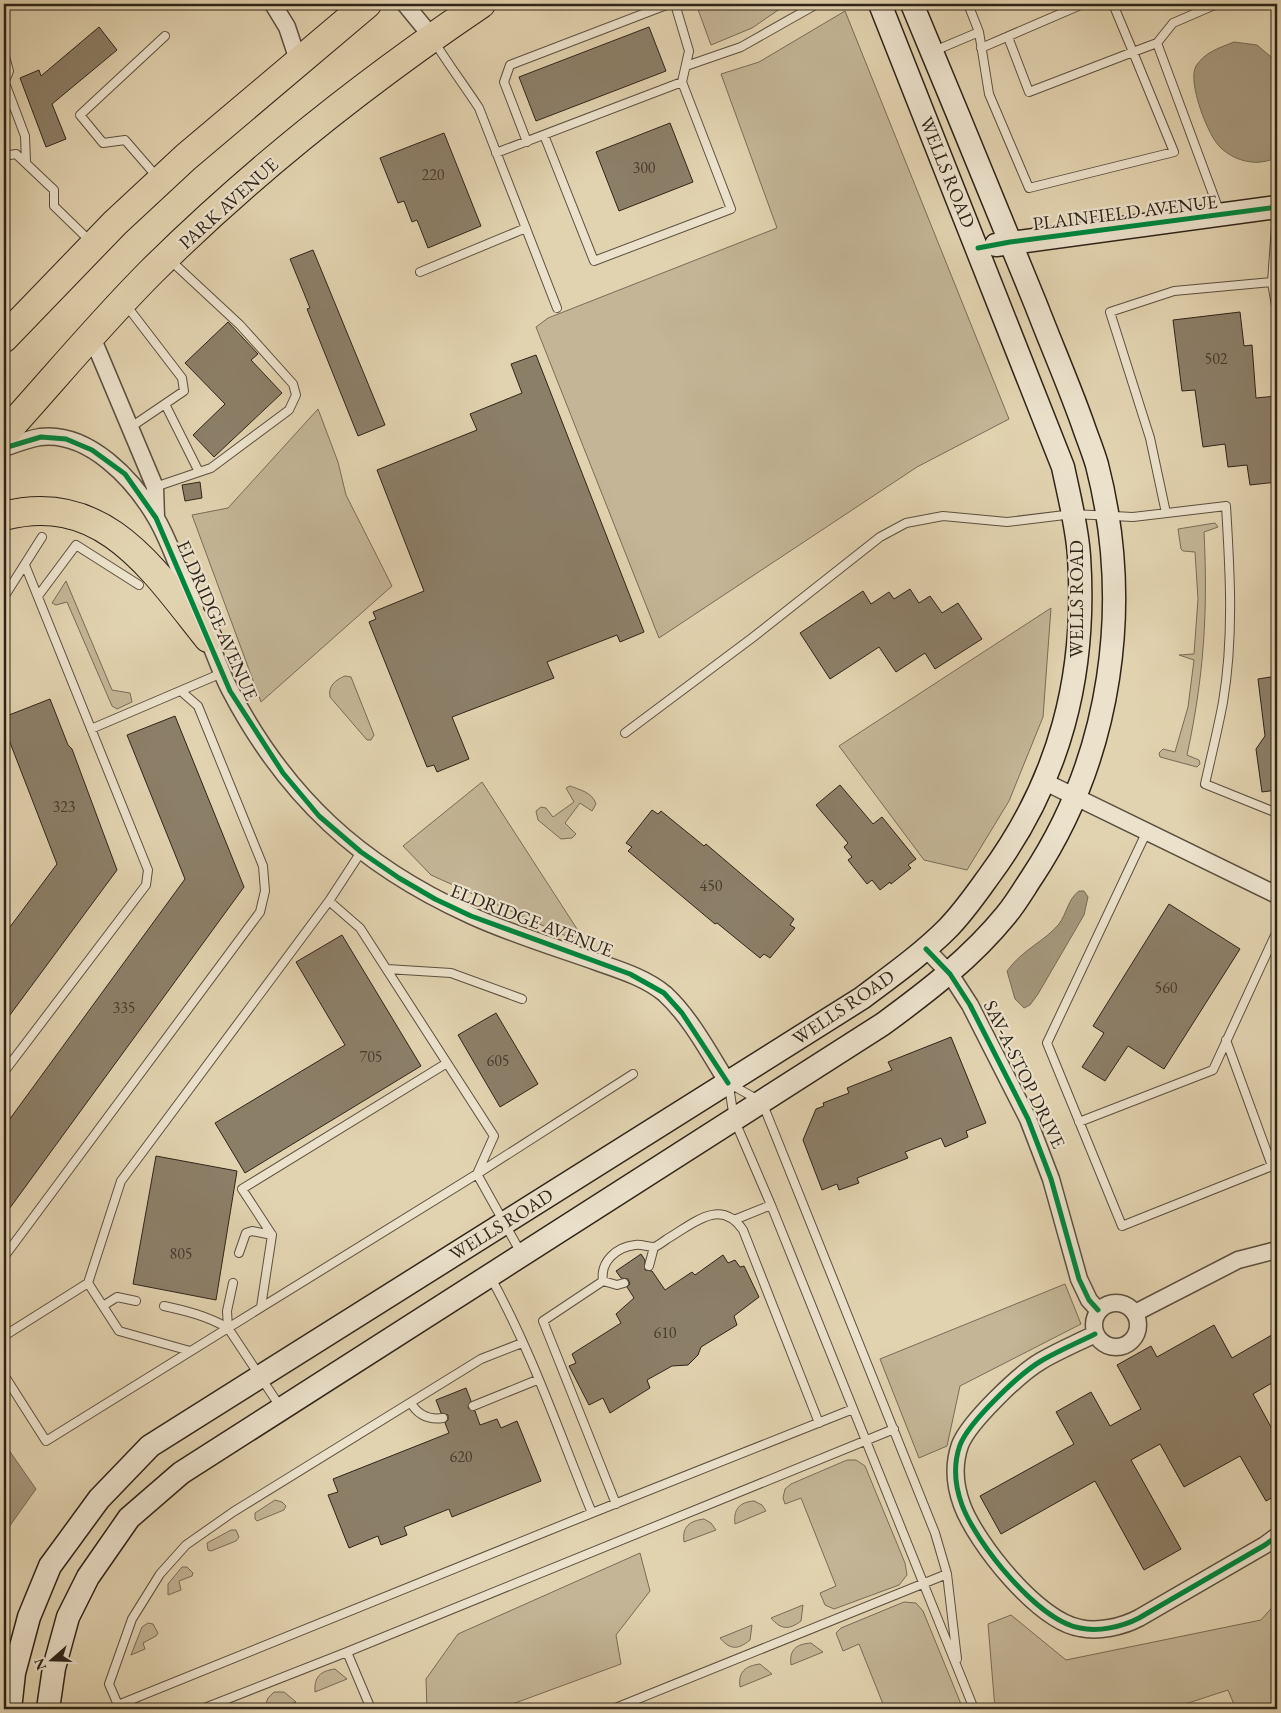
<svg xmlns="http://www.w3.org/2000/svg" width="1281" height="1713" viewBox="0 0 1281 1713" font-family="'EB Garamond',serif">
  <style>
    .green { fill: #c3b596; stroke: #786c58 }
    .water { fill: #a5987d; stroke: #756a55 }
    .building { fill: #8c7f68; stroke: #2e2419 }
    .lines { fill: none; stroke-linecap: round; stroke-linejoin: round }
    .lane-casing { stroke: #5b503f; stroke-width: 10 }
    .street-casing { stroke: #5b503f; stroke-width: 19 }
    .secondary-casing { stroke: #2e2419; stroke-width: 25 }
    .highway-casing { stroke: #2e2419; stroke-width: 30 }
    .lane { stroke: #ece2cc; stroke-width: 8 }
    .street { stroke: #ece2cc; stroke-width: 16 }
    .secondary { stroke: #ece2cc; stroke-width: 22 }
    .highway { stroke: #e2d3b0; stroke-width: 28 }
    .cycleway-casing { stroke: #ece2cc; stroke-width: 8 }
    .cycleway { stroke: #00873e; stroke-width: 5 }
    .labels { text-anchor: middle; stroke-width: 4.5; stroke-linejoin: round; paint-order: stroke }
    .number-label { font-size: 16px; fill: #463b2d }
    .street-label { font-size: 19px; fill: #2e2419; stroke: #ece2cc }
  </style>
  <rect width="100%" height="100%" fill="#e2d3b0"/>
  <filter id="stains"><feTurbulence type="fractalNoise" baseFrequency=".004" numOctaves="4"/><feColorMatrix values="0 0 0 0 .2 0 0 0 0 .09 0 0 0 0 .02 0 0 0 .5 -.17"/></filter>
  <radialGradient id="worn" r=".72"><stop offset=".6" stop-color="#630" stop-opacity="0"/><stop offset="1" stop-color="#630" stop-opacity=".3"/></radialGradient>
  <!-- green -->
  <path class="green" d="M 696,4 L 787,4 L 752,28 L 711,45 Z
    M 845,11 L 1009,419 L 917,467 L 659,638 L 536,327 L 548,318 L 777,228 L 721,74 L 759,62 Z
    M 318,409 L 338,462 L 346,495 L 392,586 L 261,702 L 192,515 L 228,508 Z
    M 1215,523 L 1218,527 L 1204,532 C 1208,612 1204,676 1187,755 L 1199,760 L 1200,764 L 1197,767 L 1160,757 L 1159,753 L 1163,749 L 1175,752 L 1188,707 L 1194,660 L 1179,655 L 1194,654 L 1198,599 L 1195,552 L 1183,551 L 1181,549 L 1178,529 Z
    M 66,581 L 112,690 L 130,693 L 132,702 L 117,709 L 112,706 L 67,602 L 56,605 L 52,603 Z
    M 1051,608 L 1043,717 L 1009,801 L 967,870 L 924,860 L 839,746 Z
    M 345,676 L 351,677 L 374,735 L 371,740 L 367,740 L 330,697 C 328,686 335,680 345,676 Z
    M 482,782 L 588,946 L 431,875 L 403,846 Z
    M 570,786 C 580,790 592,792 596,804 L 592,811 L 580,803 L 565,823 L 576,834 L 572,838 L 561,839 L 538,820 L 536,811 L 541,807 L 546,808 L 553,817 L 574,802 L 566,788 Z
    M 1065,1284 L 1081,1324 L 960,1386 L 947,1446 L 919,1458 L 880,1359 Z
    M 847,1460 L 856,1460 L 865,1466 L 905,1563 L 907,1575 L 899,1585 L 834,1609 L 825,1605 L 820,1593 L 836,1586 L 801,1498 L 785,1504 L 783,1498 L 785,1489 L 791,1484 Z
    M 275,1500 L 282,1502 L 286,1506 L 284,1510 L 257,1521 L 255,1519 L 255,1513 Z
    M 754,1501 L 762,1505 L 766,1511 L 735,1524 C 733,1509 740,1502 754,1501 Z
    M 704,1519 L 711,1523 L 716,1530 L 684,1542 C 682,1527 689,1521 704,1519 Z
    M 231,1530 L 236,1530 L 239,1537 L 236,1541 L 211,1551 L 208,1550 L 207,1543 Z
    M 640,1553 L 650,1591 L 616,1635 L 621,1664 L 499,1709 L 427,1709 L 426,1679 L 458,1634 Z
    M 182,1567 L 187,1567 L 193,1573 L 192,1576 L 179,1581 L 181,1590 L 168,1595 L 168,1584 Z
    M 904,1602 L 916,1603 L 923,1611 L 963,1709 L 885,1709 L 859,1644 L 843,1651 L 836,1633 L 841,1628 Z
    M 1277,1602 L 1277,1709 L 1236,1709 L 1228,1690 L 1170,1709 L 995,1709 L 988,1624 L 1011,1615 L 1066,1660 L 1261,1620 Z
    M 803,1605 L 801,1621 C 789,1630 781,1630 771,1618 Z
    M 148,1623 L 153,1624 L 158,1633 L 156,1636 L 143,1643 L 145,1649 L 131,1655 L 142,1627 Z
    M 752,1625 L 750,1640 C 738,1650 730,1650 720,1638 Z
    M 811,1643 L 823,1652 L 791,1665 C 789,1650 796,1644 811,1643 Z
    M 760,1664 L 772,1674 L 740,1687 C 738,1672 745,1666 760,1664 Z
    M 335,1669 L 347,1679 L 315,1692 C 314,1677 320,1671 335,1669 Z
    M 274,1692 L 284,1692 L 296,1702 L 277,1709 L 264,1709 L 268,1698 Z"/>
  <!-- water -->
  <path class="water" d="M 1234,42 L 1257,45 L 1277,62 L 1277,157 C 1259,167 1236,162 1221,148 C 1208,137 1187,81 1196,66 C 1205,52 1219,48 1234,42 Z
    M 1079,891 L 1084,891 L 1088,897 L 1084,915 L 1038,994 L 1030,1005 L 1024,1008 L 1015,999 L 1007,971 C 1023,949 1045,941 1059,924 C 1067,913 1068,899 1079,891 Z
    M 4,1443 L 36,1489 L 4,1534 Z"/>
  <!-- building -->
  <path class="building" d="M 99,27 L 117,50 L 52,104 L 66,139 L 46,147 L 20,78 L 39,70 L 41,76 Z
    M 649,27 L 666,71 L 536,121 L 519,77 Z
    M 670,123 L 693,182 L 619,211 L 596,152 Z
    M 444,133 L 481,226 L 428,248 L 417,220 L 412,222 L 404,201 L 398,203 L 380,158 Z
    M 313,250 L 385,425 L 358,436 L 307,309 L 310,308 L 290,259 Z
    M 1240,312 L 1244,346 L 1252,345 L 1256,398 L 1277,396 L 1277,482 L 1250,485 L 1247,465 L 1228,467 L 1225,444 L 1203,447 L 1195,390 L 1182,391 L 1173,320 Z
    M 228,322 L 258,354 L 251,360 L 282,393 L 214,457 L 193,435 L 225,404 L 185,363 Z
    M 536,355 L 644,632 L 620,642 L 617,635 L 547,662 L 554,678 L 452,717 L 469,759 L 437,772 L 434,765 L 427,767 L 369,622 L 376,619 L 373,612 L 424,591 L 377,470 L 477,430 L 470,414 L 522,393 L 511,364 Z
    M 200,482 L 202,498 L 185,501 L 182,485 Z
    M 910,589 L 919,603 L 930,596 L 942,613 L 958,603 L 982,639 L 935,669 L 925,653 L 896,672 L 879,647 L 830,679 L 800,633 L 863,591 L 871,604 L 889,592 L 894,599 Z
    M 1277,676 L 1277,790 L 1262,792 L 1256,749 L 1265,736 L 1258,679 Z
    M 50,699 L 68,745 L 72,749 L 117,870 L 4,1023 L 4,935 L 57,864 L 4,727 L 4,717 Z
    M 175,716 L 244,887 L 4,1216 L 4,1127 L 185,879 L 127,735 Z
    M 840,785 L 873,824 L 882,817 L 916,859 L 908,865 L 911,868 L 891,884 L 890,882 L 880,890 L 872,880 L 867,884 L 848,860 L 852,857 L 844,847 L 848,843 L 816,805 Z
    M 652,810 L 658,814 L 661,811 L 704,846 L 706,844 L 794,919 L 790,925 L 795,928 L 770,958 L 764,954 L 760,958 L 717,923 L 715,924 L 628,851 L 632,847 L 626,843 Z
    M 1169,904 L 1240,949 L 1164,1069 L 1128,1046 L 1105,1081 L 1082,1067 L 1104,1033 L 1093,1026 Z
    M 342,935 L 421,1066 L 245,1173 L 215,1123 L 345,1045 L 296,962 Z
    M 496,1013 L 538,1084 L 500,1107 L 458,1035 Z
    M 951,1037 L 986,1123 L 966,1131 L 968,1137 L 945,1147 L 941,1138 L 905,1152 L 908,1158 L 857,1178 L 859,1183 L 839,1190 L 837,1184 L 822,1190 L 803,1140 L 816,1109 L 824,1106 L 823,1103 L 849,1093 L 847,1088 L 892,1070 L 888,1062 Z
    M 156,1156 L 237,1171 L 216,1300 L 133,1284 Z
    M 641,1254 L 645,1260 L 645,1270 L 652,1271 L 665,1290 L 692,1272 L 695,1275 L 723,1255 L 728,1263 L 735,1260 L 740,1267 L 744,1266 L 759,1297 L 734,1316 L 737,1325 L 701,1347 L 698,1355 L 688,1365 L 672,1366 L 647,1380 L 650,1388 L 610,1413 L 603,1398 L 589,1405 L 569,1366 L 576,1363 L 572,1354 L 621,1323 L 616,1314 L 634,1298 L 627,1287 L 630,1284 L 628,1279 L 621,1278 L 616,1271 Z
    M 1214,1325 L 1232,1358 L 1277,1332 L 1277,1380 L 1253,1394 L 1277,1438 L 1277,1495 L 1266,1501 L 1240,1456 L 1184,1487 L 1160,1444 L 1131,1460 L 1181,1549 L 1144,1570 L 1095,1481 L 1001,1534 L 980,1496 L 1074,1444 L 1056,1412 L 1091,1392 L 1110,1426 L 1141,1409 L 1117,1365 L 1151,1346 L 1157,1357 Z
    M 466,1388 L 471,1401 L 468,1408 L 475,1411 L 480,1425 L 497,1419 L 501,1428 L 517,1421 L 541,1481 L 452,1517 L 449,1509 L 404,1527 L 407,1535 L 381,1545 L 378,1536 L 349,1548 L 328,1495 L 338,1492 L 333,1479 L 449,1433 L 445,1423 L 448,1420 L 448,1415 L 441,1413 L 436,1400 Z"/>
  <g class="lines">
    <!-- lane casing -->
    <g class="lane-casing">
      <path id="lane" d="M 968,4 L 979,32 L 989,94 L 1029,188 L 1174,152 L 1133,52 L 1029,92 L 1008,37
        M 1113,4 L 1133,52 L 1157,43 L 1220,213
        M 434,41 C 448,64 464,85 479,108 L 557,308
        M 1157,43 L 1173,23 L 1217,4
        M 981,48 L 1083,4
        M 934,51 L 979,32
        M 4,53 L 9,71 L 4,84
        M 686,66 L 741,47 L 817,4
        M 5,83 L 25,136 L 26,162
        M 544,135 L 594,261 L 731,209 L 682,82 L 689,51 L 675,4
        M 527,142 L 504,82 L 510,65 L 669,4
        M 496,153 L 682,82
        M 4,156 L 16,154 L 54,190 L 54,206 L 91,242
        M 158,178 L 125,140 L 103,143 L 80,115 L 165,36
        M 1275,209 L 1276,225 L 1272,282 L 1277,312
        M 420,272 L 526,228
        M 126,305 L 182,378 L 184,391 L 131,427
        M 165,404 L 199,472
        M 155,487 L 211,468 L 289,410 L 296,395 L 293,384 L 240,325 L 169,259
        M 1166,513 L 1150,438 L 1110,312 L 1174,291 L 1272,282
        M 38,596 L 76,545 L 139,585
        M 4,597 L 42,537
        M 91,729 L 222,673
        M 625,733 L 752,638 L 880,537 L 906,523 L 943,516 L 1007,522 L 1073,514 L 1133,517 L 1226,506 C 1230,571 1234,637 1223,702 C 1218,729 1211,757 1205,784 L 1277,813
        M 1147,831 L 1047,1043 L 1122,1226 L 1272,1166 L 1226,1040
        M 329,901 L 360,928 L 494,1136 L 477,1174
        M 387,969 L 451,973 L 522,999
        M 4,1072 L 146,885 L 148,870 L 25,565
        M 730,1084 L 762,1102 L 935,1533 L 947,1574 L 957,1659
        M 729,1086 L 734,1119 L 771,1205 L 974,1709
        M 1079,1122 L 1213,1070 L 1277,931
        M 477,1174 L 521,1253
        M 734,1220 L 771,1205
        M 239,1253 L 246,1233 L 252,1231 L 272,1235
        M 4,1257 L 260,912 L 265,891 L 263,866 L 198,706 L 182,692
        M 649,1266 L 654,1247
        M 491,1278 C 532,1352 560,1435 592,1513 L 118,1705 L 109,1684 L 132,1619 L 160,1574 L 186,1545 L 233,1512 L 481,1359 L 522,1343
        M 603,1281 C 600,1262 616,1247 635,1245 C 641,1244 648,1247 654,1247 C 658,1246 664,1241 667,1239 C 693,1224 720,1197 743,1230 L 819,1423
        M 603,1281 L 543,1321 L 616,1504
        M 603,1281 L 617,1285 L 624,1283
        M 88,1283 L 119,1331 L 190,1351
        M 103,1306 L 117,1297 L 136,1301
        M 164,1306 C 187,1311 207,1316 228,1328
        M 261,1307 L 272,1235 L 242,1189 L 447,1063
        M 228,1328 L 477,1174 L 633,1074
        M 228,1328 L 227,1311 L 233,1283
        M 4,1336 L 88,1283 L 121,1181 L 329,901 L 361,852
        M 4,1375 L 46,1441 L 228,1328 L 281,1408
        M 411,1403 C 418,1415 429,1420 443,1418
        M 473,1406 L 537,1380
        M 592,1513 L 853,1409
        M 347,1652 L 894,1429
        M 202,1709 L 347,1652 L 371,1709
        M 613,1709 L 947,1574"/>
    </g>
    <!-- street casing -->
    <g class="street-casing">
      <path id="street" d="M 273,4 L 287,27 L 299,63
        M 405,4 L 432,37
        M 92,337 L 155,487 L 156,518
        M 4,448 C 15,444 28,439 40,437 C 89,431 134,480 156,518 C 172,545 182,580 195,609
        M 205,631 C 214,651 220,671 230,690 C 286,797 360,865 470,915 C 511,934 555,947 597,962 C 620,970 646,978 665,994 C 691,1018 709,1053 728,1083
        M 1045,782 L 1277,895
        M 926,949 L 950,974 L 970,1005 L 1028,1119 L 1051,1179 L 1079,1279 L 1089,1300 L 1098,1310
        M1094 1325a22 22 0 1 1 44 0a22 22 0 1 1-44 0Z
        M 1135,1313 L 1238,1260 L 1273,1251
        M 1095,1334 C 1077,1343 1058,1351 1041,1361 C 1019,1374 969,1422 960,1445 C 953,1465 955,1486 962,1505 C 976,1543 1038,1621 1080,1628 C 1098,1632 1122,1627 1139,1618 L 1265,1545 L 1277,1536"/>
    </g>
    <!-- secondary casing -->
    <g class="secondary-casing">
      <path id="secondary" d="M 996,245 L 1277,207
        M 10,1709 L 14,1673 L 29,1617 L 50,1566 L 99,1499 L 150,1446 L 862,998 C 891,976 921,955 947,929 C 963,913 976,894 989,876 C 1060,780 1087,675 1079,556 C 1077,526 1069,496 1063,467 L 880,4
        M 48,1709 L 54,1668 L 68,1617 L 88,1577 L 129,1518 L 181,1473 L 883,1024 C 928,991 971,958 1006,915 C 1016,903 1024,889 1032,877 C 1112,756 1133,605 1097,465 C 1093,451 1087,437 1082,422 C 1068,383 1051,344 1036,305 C 995,205 954,104 912,4"/>
    </g>
    <!-- highway casing -->
    <g class="highway-casing">
      <path id="highway" d="M 4,338 L 115,223 L 186,157 L 367,4
        M 4,434 C 53,380 100,323 152,271 C 252,172 364,83 481,4
        M 4,516 C 104,490 154,571 208,638"/>
    </g>
    <!-- lane -->
    <use href="#lane" class="lane"/>
    <!-- street -->
    <use href="#street" class="street"/>
    <!-- secondary -->
    <use href="#secondary" class="secondary"/>
    <!-- highway -->
    <use href="#highway" class="highway"/>
    <!-- cycleway casing -->
    <g class="cycleway-casing">
      <path id="cycleway" d="M 978,248 L 1010,242 L 1277,207
        M 4,448 L 41,437 L 66,439 L 92,450 L 125,474 L 156,518 L 230,691 L 283,773 L 319,816 L 361,852 L 399,878 L 435,899 L 471,916 L 630,974 L 664,993 L 682,1013 L 728,1083
        M 926,949 L 950,974 L 970,1005 L 1028,1119 L 1051,1179 L 1079,1279 L 1089,1300 L 1098,1310
        M 1095,1334 C 1077,1343 1058,1351 1041,1361 C 1019,1374 969,1422 960,1445 C 953,1465 955,1486 962,1505 C 976,1543 1038,1621 1080,1628 C 1098,1632 1122,1627 1139,1618 L 1265,1545 L 1277,1536"/>
    </g>
    <!-- cycleway -->
    <use href="#cycleway" class="cycleway"/>
  </g>
  <g class="labels">
    <!-- number labels -->
    <g class="number-label">
      <text x="644" y="173">300</text>
      <text x="433" y="180">220</text>
      <text x="1216" y="364">502</text>
      <text x="64" y="812">323</text>
      <text x="711" y="891">450</text>
      <text x="1166" y="993">560</text>
      <text x="124" y="1013">335</text>
      <text x="371" y="1062">705</text>
      <text x="498" y="1066">605</text>
      <text x="181" y="1259">805</text>
      <text x="665" y="1338">610</text>
      <text x="461" y="1462">620</text>
    </g>
    <!-- street labels -->
    <g class="street-label">
      <text transform="translate(948 172) rotate(68)" y="7">WELLS ROAD</text>
      <text transform="translate(228 203) rotate(-42)" y="7">PARK AVENUE</text>
      <text transform="translate(1125 212) rotate(-7)" y="7">PLAINFIELD AVENUE</text>
      <text transform="translate(1076 599) rotate(-90)" y="7">WELLS ROAD</text>
      <text transform="translate(218 620) rotate(66)" y="7">ELDRIDGE AVENUE</text>
      <text transform="translate(532 920) rotate(21)" y="7">ELDRIDGE AVENUE</text>
      <text transform="translate(843 1007) rotate(-34)" y="7">WELLS ROAD</text>
      <text transform="translate(1025 1074) rotate(64)" y="7">SAV-A-STOP DRIVE</text>
      <text transform="translate(501 1224) rotate(-32)" y="7">WELLS ROAD</text>
    </g>
  </g>
  <!-- margin -->
  <rect width="1281" height="1713" fill="none" stroke="#e2d3b0" stroke-width="20"/>
  <rect x="5" y="5" width="1271" height="1703" fill="none" stroke="#2e2419" stroke-width="2.5"/>
  <rect x="10" y="10" width="1261" height="1693" fill="none" stroke="#2e2419"/>
  <!-- north arrow -->
  <g transform="translate(52 1660) rotate(250)" stroke="#ece2cc" stroke-width="4" paint-order="stroke">
  <path d="M0-4L9 19L0 12L-9 19Z" fill="#2e2419"/>
  <text y="-8" font-size="14" font-weight="bold" text-anchor="middle" fill="#2e2419">N</text>
  </g>
  <rect width="100%" height="100%" filter="url(#stains)"/>
  <rect width="100%" height="100%" fill="url(#worn)"/>
</svg>
